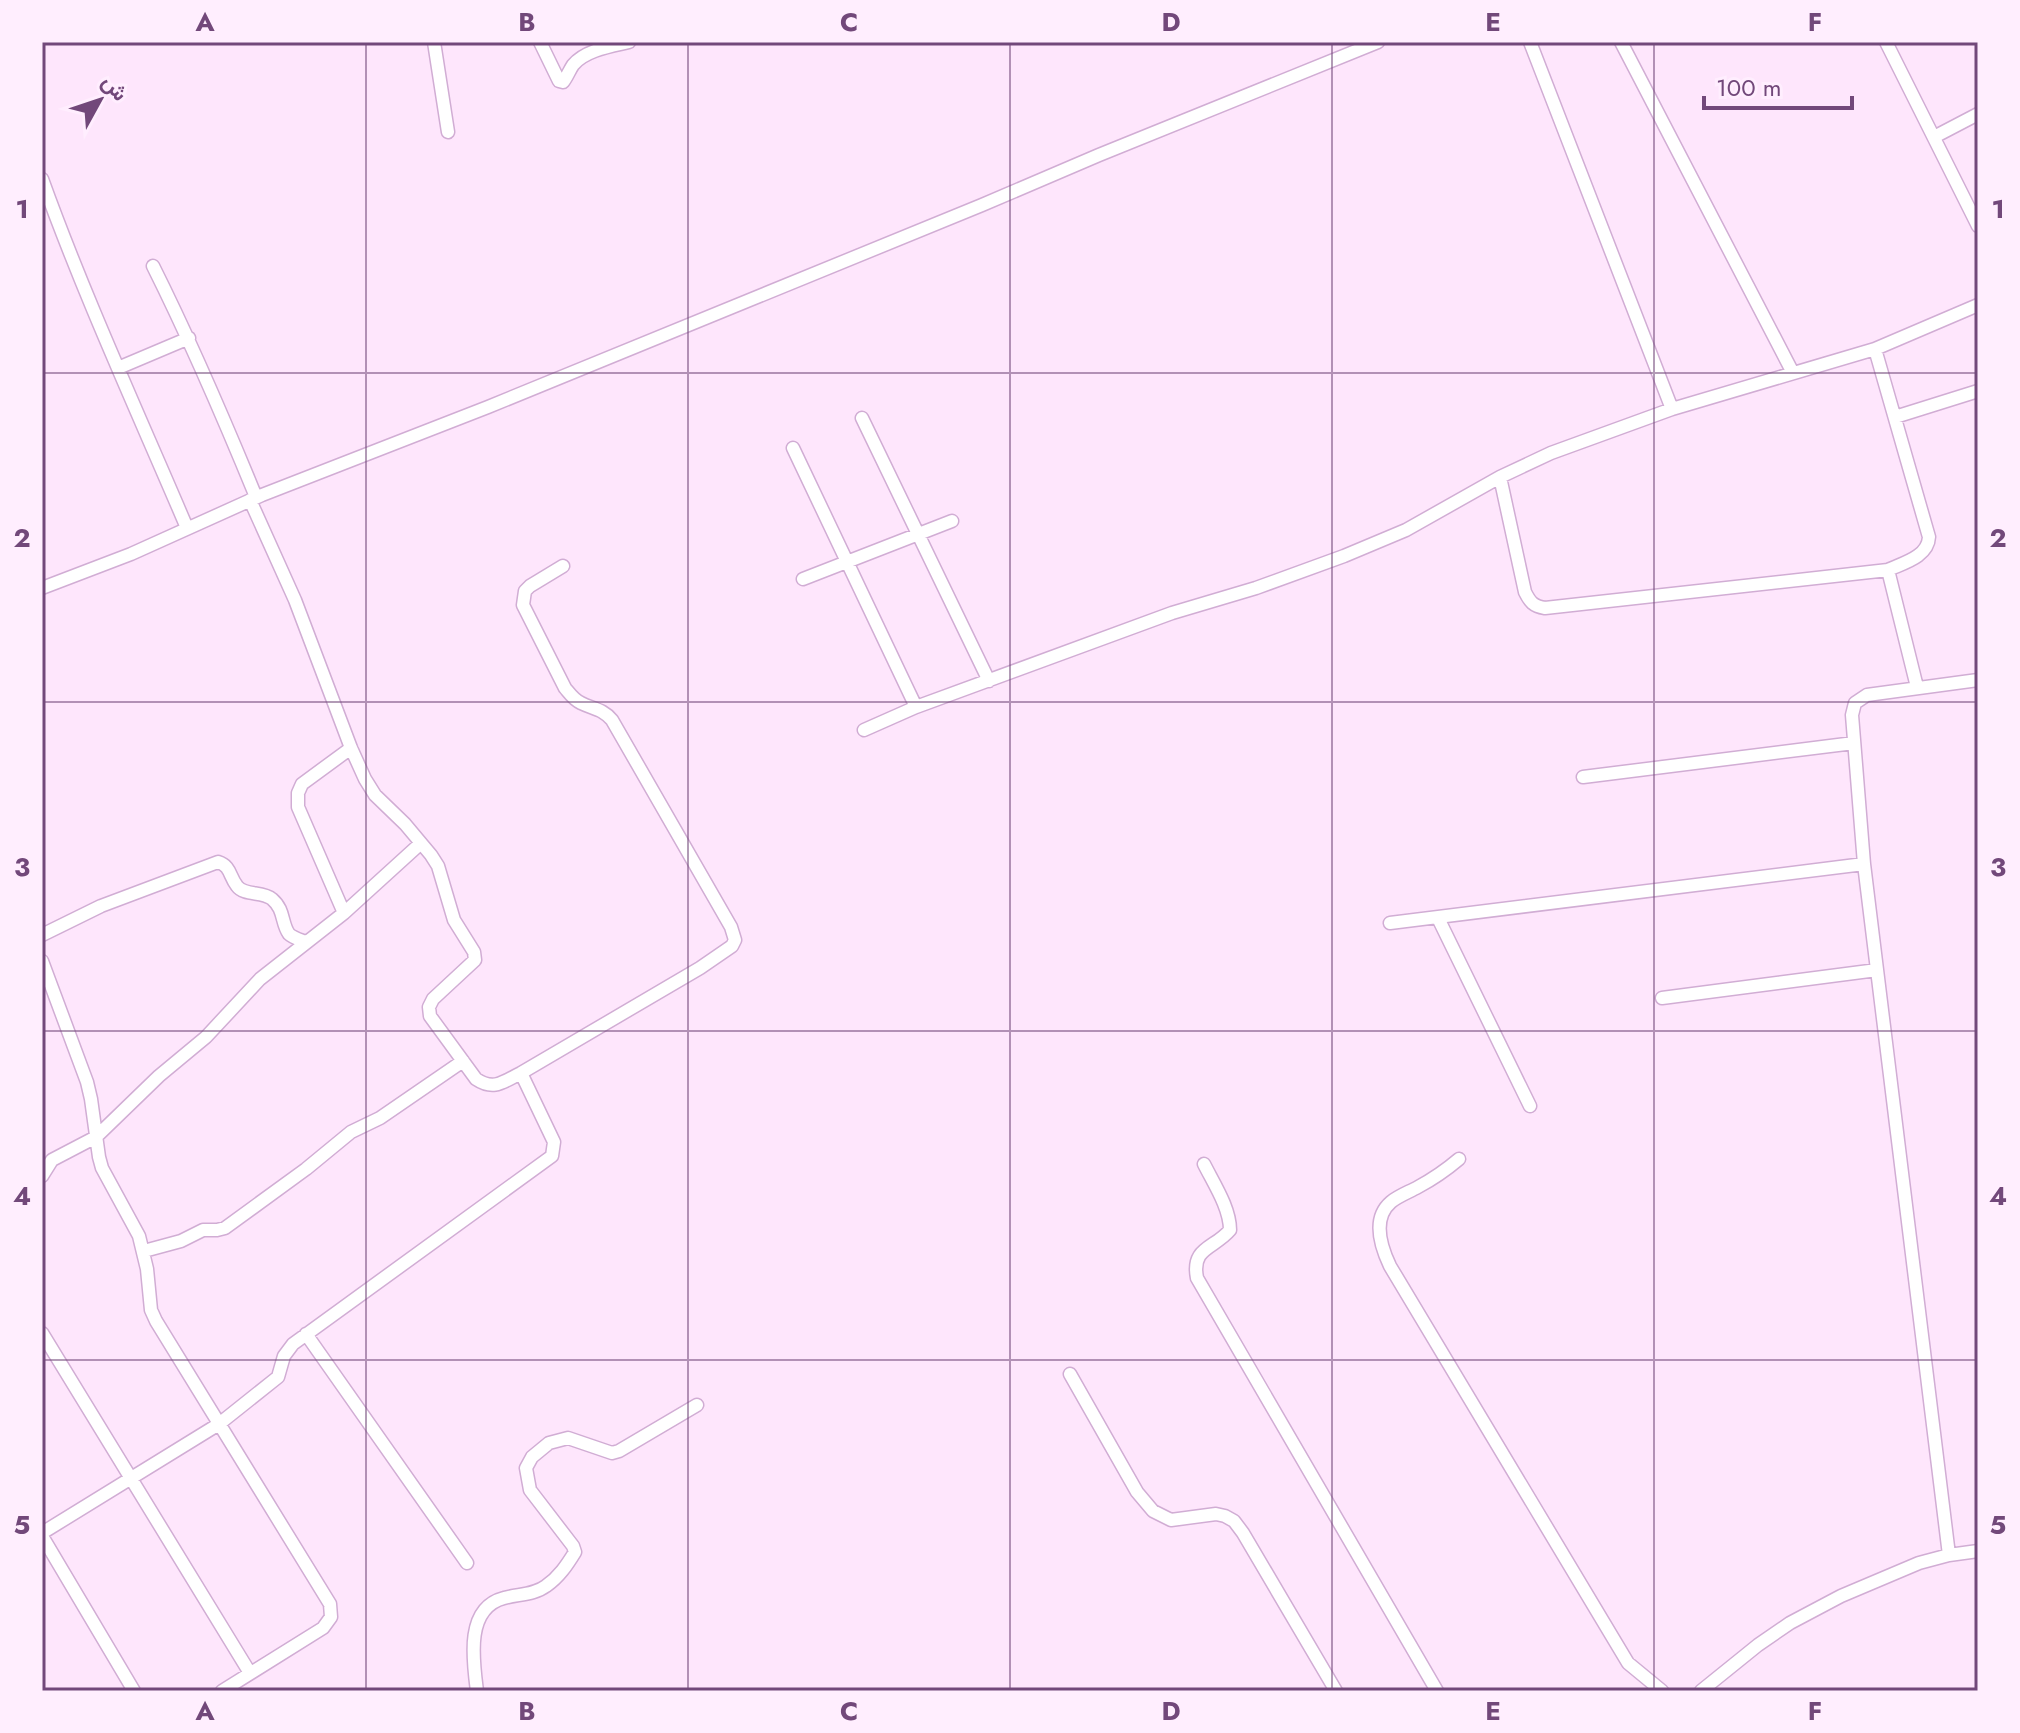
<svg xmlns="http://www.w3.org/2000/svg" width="2020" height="1733" viewBox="0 0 2020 1733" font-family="Jost,Vazirmatn,sans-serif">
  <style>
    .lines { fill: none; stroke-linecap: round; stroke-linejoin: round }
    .minor-casing { stroke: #d1add4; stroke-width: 15 }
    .minor { stroke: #fff; stroke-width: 12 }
    .grid { fill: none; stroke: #72487a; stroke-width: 2; stroke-opacity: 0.55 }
    .neatline { fill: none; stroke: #72487a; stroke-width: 3 }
    .grid-label { font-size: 26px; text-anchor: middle; font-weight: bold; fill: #72487a }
  </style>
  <rect width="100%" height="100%" fill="#fee6fc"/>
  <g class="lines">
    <!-- minor casing -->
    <g class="minor-casing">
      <path id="minor" d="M 434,42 L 448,132
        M 540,42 L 559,81 L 563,82 C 567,77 569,71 573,65 C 585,50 612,46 629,42
        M 1530,42 L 1672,409
        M 1621,42 L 1793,373
        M 1886,42 L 1978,226
        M 1934,137 L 1978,114
        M 42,179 C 85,298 138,413 187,528
        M 153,266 C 191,342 224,419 256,497
        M 118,368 L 189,338
        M 1895,417 L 1978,391
        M 862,418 L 989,681
        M 793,448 L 916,707
        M 1500,477 L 1525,592 C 1530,602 1533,606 1545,608 L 1888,570 C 1903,563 1928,557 1929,537 L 1875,349
        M 1888,570 L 1917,687
        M 803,579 L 952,521
        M 42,588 L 131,554 L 262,495 L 488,407 L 982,205 L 1099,155 L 1378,42
        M 864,730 L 916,707 L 1172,613 L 1256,588 L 1344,556 L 1406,530 L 1500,477 L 1551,453 L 1672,409 L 1875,349 L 1978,305
        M 1583,777 L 1854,743
        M 344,913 L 298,807 L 298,793 L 302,784 L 351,748
        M 1438,918 L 1530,1106
        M 1390,923 L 1864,864
        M 42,935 L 101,906 L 218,862 C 231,866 229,876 237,886 C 244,896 263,891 272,899 C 285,910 281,923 289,934 C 293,938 301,940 306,942
        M 42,961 L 87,1082 L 91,1099 L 99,1157 L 102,1168 L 139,1236 L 147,1269 L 151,1310 L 156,1321 L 330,1604 L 331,1617 L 323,1628 L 222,1691
        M 1662,998 L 1877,970
        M 521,1073 L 700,968 L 732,946 L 735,940 L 731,927 L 612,720 C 603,709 593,709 581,703 C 574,700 570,694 565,688 L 523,605 L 525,591 L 530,586 L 563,566
        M 1459,1159 C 1446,1170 1433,1179 1418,1187 C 1409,1192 1398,1196 1391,1202 C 1371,1219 1381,1247 1390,1266 L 1628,1663 L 1662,1691
        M 1204,1164 C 1214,1184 1230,1208 1230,1230 C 1214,1249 1191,1247 1197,1278 L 1437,1691
        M 42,1176 L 52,1160 L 96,1137 L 159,1076 L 206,1037 L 260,979 L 344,913 L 421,843
        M 144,1251 L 181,1241 L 203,1230 L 217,1230 L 225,1228 L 306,1169 L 351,1132 L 380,1118 L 463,1061
        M 42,1333 L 250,1673
        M 306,1334 L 467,1563
        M 1070,1374 L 1137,1492 L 1153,1511 L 1171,1520 L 1216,1514 L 1225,1516 L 1234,1521 L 1243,1533 L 1336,1691
        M 42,1533 L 219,1424 L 278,1377 L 284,1356 L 293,1344 L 552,1156 L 554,1142 L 521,1073 C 503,1082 494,1091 476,1079 L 430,1016 L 429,1007 L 433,999 L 475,960 L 474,952 L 454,920 L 438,866 L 431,855 L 405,824 L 375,795 L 365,779 L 351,748 L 295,600 L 250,500
        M 42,1536 L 134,1691
        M 1949,1555 L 1864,864 L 1852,715 L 1855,703 L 1867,695 L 1978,680
        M 477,1691 C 473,1660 465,1608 504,1598 C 518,1594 534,1595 546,1586 C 559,1577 567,1565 575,1552 L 573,1546 L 530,1490 L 526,1468 L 532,1457 L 549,1443 L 568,1438 L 612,1453 L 619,1451 L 697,1405
        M 1701,1691 L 1758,1645 L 1790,1623 L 1841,1596 L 1919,1563 L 1949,1555 L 1978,1551"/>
    </g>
    <!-- minor -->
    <use href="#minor" class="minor"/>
  </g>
  <!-- grid -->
  <path class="grid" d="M 366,42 L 366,1691M 688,42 L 688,1691M 1010,42 L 1010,1691M 1332,42 L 1332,1691M 1654,42 L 1654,1691M 42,373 L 1978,373M 42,702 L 1978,702M 42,1031 L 1978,1031M 42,1360 L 1978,1360"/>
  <!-- border -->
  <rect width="2020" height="1733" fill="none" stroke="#ffeefe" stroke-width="88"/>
  <!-- north arrow -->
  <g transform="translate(100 100) rotate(50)" stroke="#ffeefe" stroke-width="6" paint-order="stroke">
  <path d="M0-6L14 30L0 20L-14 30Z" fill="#72487a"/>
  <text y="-12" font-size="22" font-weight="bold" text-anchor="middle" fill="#72487a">ش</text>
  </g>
  <!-- scale -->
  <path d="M1704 96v12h148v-12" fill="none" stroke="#72487a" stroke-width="4"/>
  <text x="1716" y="96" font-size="24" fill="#72487a" stroke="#ffeefe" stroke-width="6" paint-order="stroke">100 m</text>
  <rect x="44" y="44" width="1932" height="1645" class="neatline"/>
  <g class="grid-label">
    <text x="205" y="31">A</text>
    <text x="527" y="31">B</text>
    <text x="849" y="31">C</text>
    <text x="1171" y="31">D</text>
    <text x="1493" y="31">E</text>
    <text x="1815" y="31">F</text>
    <text x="22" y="218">1</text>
    <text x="1998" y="218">1</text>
    <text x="22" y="547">2</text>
    <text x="1998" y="547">2</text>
    <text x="22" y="876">3</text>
    <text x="1998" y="876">3</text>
    <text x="22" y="1205">4</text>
    <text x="1998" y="1205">4</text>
    <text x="22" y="1534">5</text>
    <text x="1998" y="1534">5</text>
    <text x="205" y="1720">A</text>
    <text x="527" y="1720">B</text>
    <text x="849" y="1720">C</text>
    <text x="1171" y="1720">D</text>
    <text x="1493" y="1720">E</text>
    <text x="1815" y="1720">F</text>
  </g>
</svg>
